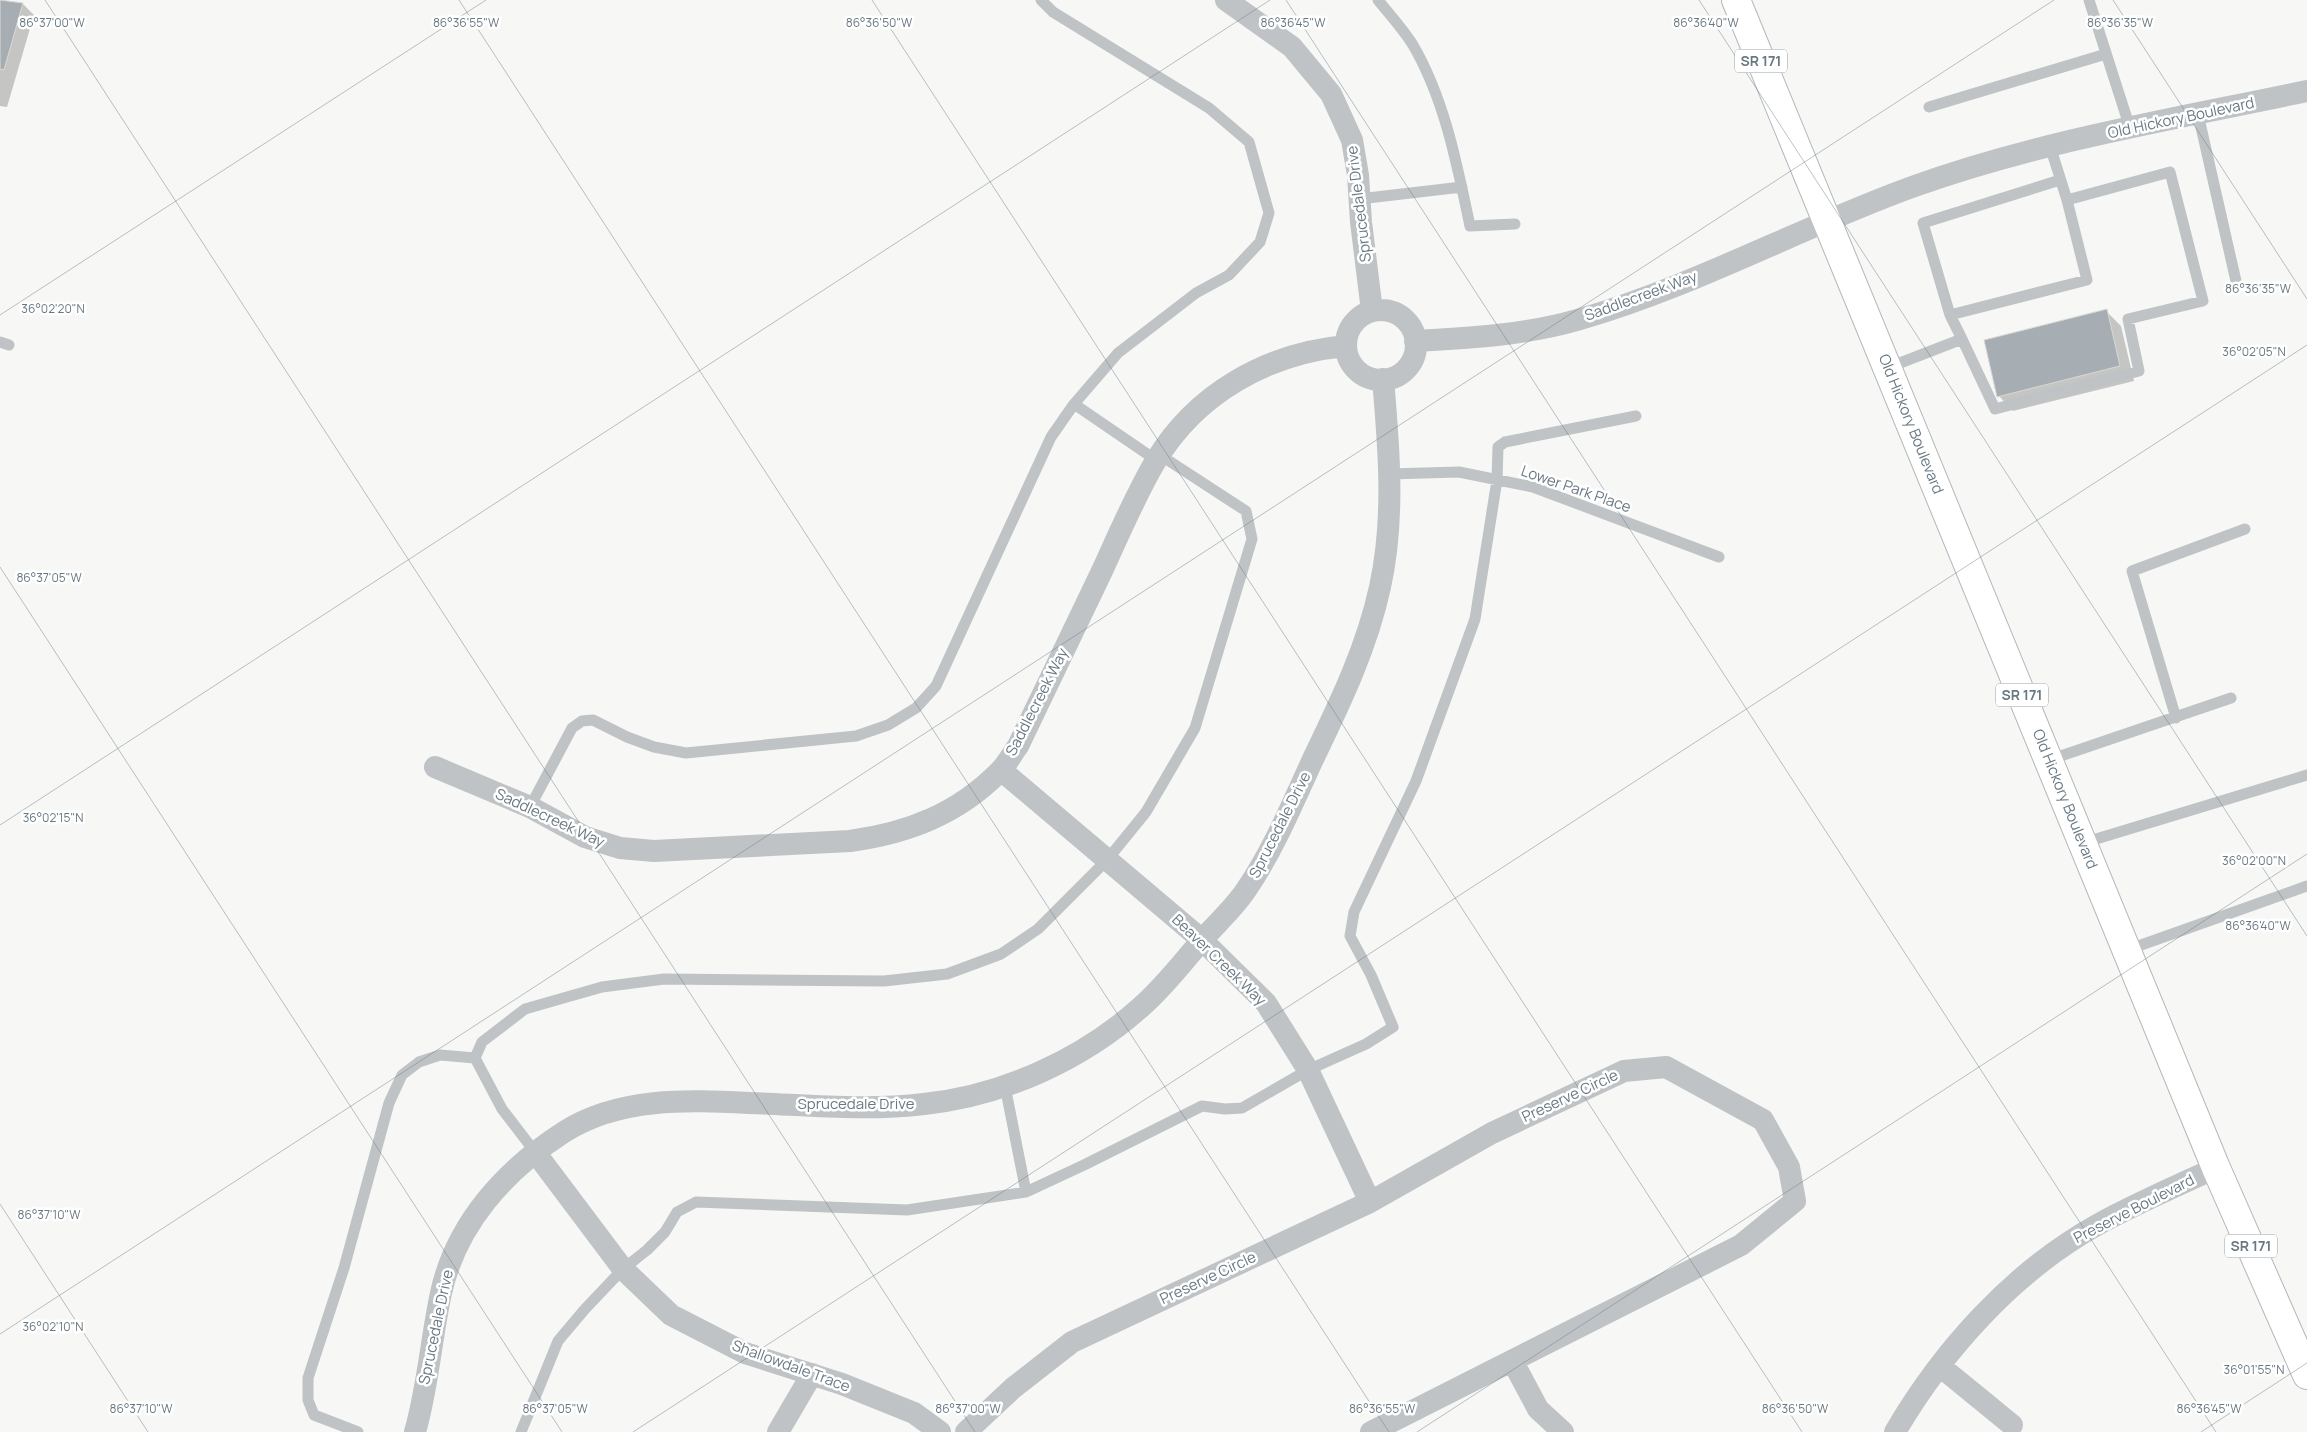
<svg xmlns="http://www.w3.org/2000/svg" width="2307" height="1432" viewBox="0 0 2307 1432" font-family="Manrope,sans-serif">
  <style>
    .shadow { fill: #0003 }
    .building { fill: #a7aeb3; stroke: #d9d9d7 }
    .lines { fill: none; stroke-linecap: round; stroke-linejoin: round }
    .primary-casing { stroke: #b2b7ba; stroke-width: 30 }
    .service { stroke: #bfc3c6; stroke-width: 11 }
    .minor { stroke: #bfc3c6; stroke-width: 22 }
    .primary { stroke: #fff; stroke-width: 28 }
    .ticks { fill: none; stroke: #697983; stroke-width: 1; stroke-opacity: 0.45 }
    .labels { text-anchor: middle; stroke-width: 5; stroke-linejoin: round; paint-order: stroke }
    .shield { fill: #fff; stroke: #96a1a8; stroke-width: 1 }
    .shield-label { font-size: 14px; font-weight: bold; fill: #697983 }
    .street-label { font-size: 15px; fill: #697983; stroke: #fff }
    .ticks-label { font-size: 12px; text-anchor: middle; fill: #697983; stroke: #fff; stroke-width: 5; stroke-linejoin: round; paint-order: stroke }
  </style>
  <rect width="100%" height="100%" fill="#f7f7f5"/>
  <!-- shadow -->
  <path class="shadow" d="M 0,0 L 23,4 L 34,15 L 7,107 L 0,106 Z
    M 2106,311 L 2121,326 L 2134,381 L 2013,411 L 1999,396 Z"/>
  <!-- building -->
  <path class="building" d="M 0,0 L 23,3 L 4,70 L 0,69 Z
    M 2107,309 L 2120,366 L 1997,397 L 1984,340 Z"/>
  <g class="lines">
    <!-- primary casing -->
    <g class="primary-casing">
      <path id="primary" d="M 1736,0 L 2216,1168 L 2307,1375"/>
    </g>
    <!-- service -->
    <path class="service" d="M 1041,0 L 1053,12 L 1209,108 L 1249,142 L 1269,213 L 1260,242 L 1229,275 L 1196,293 L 1118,353 L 1074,404 L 1156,460
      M 1378,0 C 1390,15 1403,29 1413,45 C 1445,100 1457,165 1470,226 L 1515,224
      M 2089,0 L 2130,128
      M 1929,107 L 2106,54
      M 2198,114 L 2236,281
      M 1359,199 L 1462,187
      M 1950,315 L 1923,223 L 2060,180
      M 1962,339 L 1950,315 L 2087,280 L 2067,200
      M 0,342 L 9,345
      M 1887,368 L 1962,339 L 1995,409 L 2139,371 L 2128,319 L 2203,301 L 2170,172 L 2067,200 L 2050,146
      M 1389,474 L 1459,472 L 1533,487 L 1719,557
      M 2176,718 L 2132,571 L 2245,529
      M 2049,760 L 2231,698
      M 530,807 L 572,728 L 582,721 L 593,720 L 627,737 L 654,747 L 686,753 L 856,736 L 888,725 L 916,708 L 936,686 L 1051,437 L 1074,404
      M 2083,843 L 2307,775
      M 2127,950 L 2307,886
      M 1005,1086 L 1026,1192
      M 535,1152 L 502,1109 L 475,1058 L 482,1042 L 525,1009 L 602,987 L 664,979 L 884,981 L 947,974 L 1001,954 L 1038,929 L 1107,860 L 1146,812 L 1195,728 L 1252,539 L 1246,511 L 1160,455
      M 358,1432 L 314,1415 L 308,1400 L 308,1378 L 344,1268 L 389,1103 L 402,1075 L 419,1062 L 440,1055 L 475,1058
      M 521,1432 L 558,1341 L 585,1309 L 623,1269 L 647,1250 L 665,1232 L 677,1212 L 696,1202 L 907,1210 L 1026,1192 L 1084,1165 L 1202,1106 L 1225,1109 L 1242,1108 L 1308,1070 L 1366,1044 L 1393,1027 L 1371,975 L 1350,936 L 1354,912 L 1416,781 L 1475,619 L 1497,480 L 1498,447 L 1505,442 L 1636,416"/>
    <!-- minor -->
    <path class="minor" d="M 1226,0 L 1292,47 L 1331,94 L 1352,140 L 1358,175 L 1361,222 L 1372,311
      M1346 345a35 35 0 1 1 70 0a35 35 0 1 1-70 0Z
      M 1415,341 C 1470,338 1525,335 1577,320 C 1693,287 1799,228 1912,187 C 2040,141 2174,119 2307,91
      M 435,767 L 530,807 L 585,837 L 620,848 L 654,851 L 850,841 C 908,833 958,814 1000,771 C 1007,764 1012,754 1018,746 C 1046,687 1074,629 1102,571 C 1119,534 1135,496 1155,462 C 1196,393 1268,353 1346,346
      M 1001,770 L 1202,940 L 1266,1003 L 1308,1070 L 1370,1202
      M 535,1152 L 623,1269 L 671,1315 L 745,1353 L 842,1384 L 914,1413 L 940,1432
      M 1513,1362 L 1538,1409 L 1563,1432
      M 1941,1367 L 2012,1425
      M 415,1432 C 428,1387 431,1339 441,1293 C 456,1224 505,1170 564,1132 C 619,1097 687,1100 749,1103 C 807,1105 866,1111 924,1104 C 1002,1096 1082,1060 1141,1007 C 1164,987 1182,963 1202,940 C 1217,923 1234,908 1246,890 C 1274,849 1293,802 1314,757 C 1341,701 1367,647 1380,587 C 1395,519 1389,448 1383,379
      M 778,1432 L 812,1374
      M 966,1432 L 1013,1388 L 1072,1342 L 1370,1202 L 1492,1133 L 1624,1071 L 1666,1067 L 1763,1120 L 1789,1167 L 1795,1201 L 1741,1245 L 1371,1432
      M 1895,1432 C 1943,1350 2013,1272 2097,1225 C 2135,1204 2176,1186 2216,1168"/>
    <!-- primary -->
    <use href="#primary" class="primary"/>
  </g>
  <!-- ticks -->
  <path class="ticks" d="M 45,0 L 975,1432M 459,0 L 1389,1432M 872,0 L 1802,1432M 1286,0 L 2216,1432M 1699,0 L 2307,936M 2113,0 L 2307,299M 0,315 L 486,0M 0,567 L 562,1432M 0,825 L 1270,0M 0,1204 L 148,1432M 0,1334 L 2054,0M 633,1432 L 2307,345M 1417,1432 L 2307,854M 2201,1432 L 2307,1363"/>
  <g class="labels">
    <!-- shield labels -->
    <g class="shield">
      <rect x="1735" y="49.5" width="52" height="23" rx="4"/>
      <rect x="1996" y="683.5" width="52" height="23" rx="4"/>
      <rect x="2225" y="1234.5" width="52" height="23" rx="4"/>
    </g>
    <g class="shield-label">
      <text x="1761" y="66">SR 171</text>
      <text x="2022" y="700">SR 171</text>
      <text x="2251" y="1251">SR 171</text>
    </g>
    <!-- street labels -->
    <g class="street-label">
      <text transform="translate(2181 118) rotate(-12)" y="5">Old Hickory Boulevard</text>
      <text transform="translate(1359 204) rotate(-97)" y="5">Sprucedale Drive</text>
      <text transform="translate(1641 296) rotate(-20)" y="5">Saddlecreek Way</text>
      <text transform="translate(1911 424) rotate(68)" y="5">Old Hickory Boulevard</text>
      <text transform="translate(1576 489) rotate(19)" y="5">Lower Park Place</text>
      <text transform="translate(1037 702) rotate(-63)" y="5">Saddlecreek Way</text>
      <text transform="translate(2065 799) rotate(68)" y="5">Old Hickory Boulevard</text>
      <text transform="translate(550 818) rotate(25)" y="5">Saddlecreek Way</text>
      <text transform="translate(1280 825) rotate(-63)" y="5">Sprucedale Drive</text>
      <text transform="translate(1219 960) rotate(44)" y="5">Beaver Creek Way</text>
      <text transform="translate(1570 1096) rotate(-25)" y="5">Preserve Circle</text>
      <text x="856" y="1109">Sprucedale Drive</text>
      <text transform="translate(2134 1209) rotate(-27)" y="5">Preserve Boulevard</text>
      <text transform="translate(1208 1278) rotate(-25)" y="5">Preserve Circle</text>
      <text transform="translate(436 1327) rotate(-78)" y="5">Sprucedale Drive</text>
      <text transform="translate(791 1366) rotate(20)" y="5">Shallowdale Trace</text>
    </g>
  </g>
  <g class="ticks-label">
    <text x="2120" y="27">86°36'35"W</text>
    <text x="52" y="27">86°37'00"W</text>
    <text x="466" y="27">86°36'55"W</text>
    <text x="879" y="27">86°36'50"W</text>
    <text x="1293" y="27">86°36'45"W</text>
    <text x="1706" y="27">86°36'40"W</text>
    <text x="2258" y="293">86°36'35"W</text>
    <text x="53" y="313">36°02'20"N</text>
    <text x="2254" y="356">36°02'05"N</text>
    <text x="49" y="582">86°37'05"W</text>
    <text x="53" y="822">36°02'15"N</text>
    <text x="2254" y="865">36°02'00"N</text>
    <text x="2258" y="930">86°36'40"W</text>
    <text x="49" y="1219">86°37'10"W</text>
    <text x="53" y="1331">36°02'10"N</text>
    <text x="2254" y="1374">36°01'55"N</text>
    <text x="141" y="1413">86°37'10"W</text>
    <text x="555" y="1413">86°37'05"W</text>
    <text x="968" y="1413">86°37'00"W</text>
    <text x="1382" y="1413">86°36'55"W</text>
    <text x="1795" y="1413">86°36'50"W</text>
    <text x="2209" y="1413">86°36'45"W</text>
  </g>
</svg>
